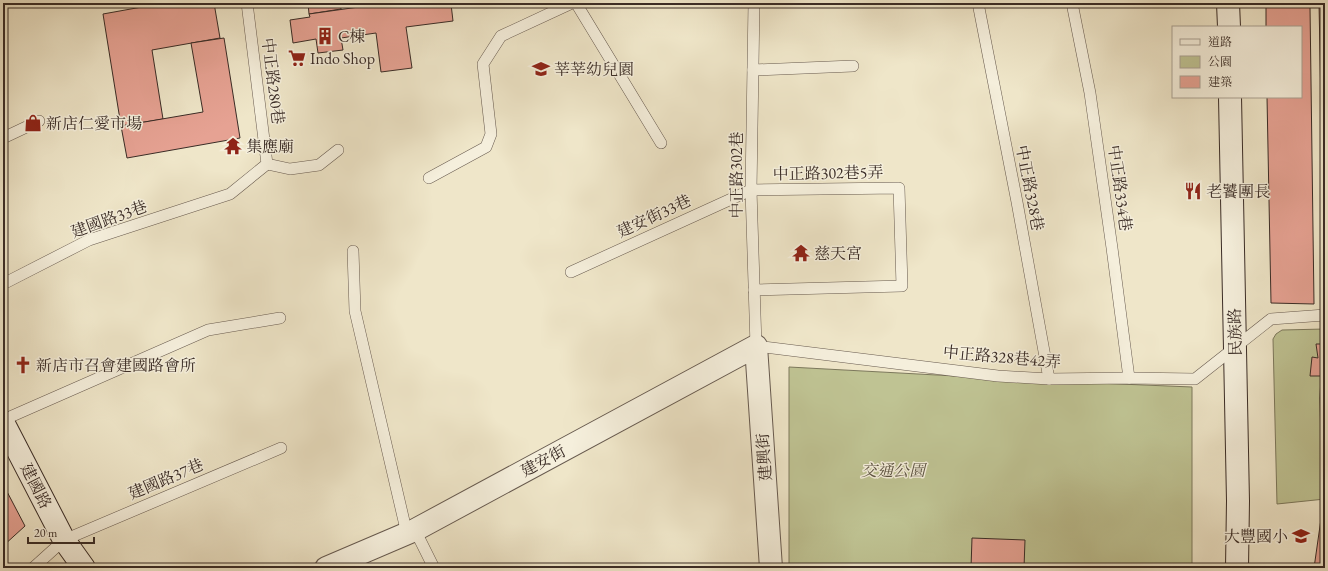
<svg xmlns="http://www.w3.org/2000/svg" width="1328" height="571" font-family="'EB Garamond','Noto Serif TC',serif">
	<rect width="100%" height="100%" fill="#efe6c9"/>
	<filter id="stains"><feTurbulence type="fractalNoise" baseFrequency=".005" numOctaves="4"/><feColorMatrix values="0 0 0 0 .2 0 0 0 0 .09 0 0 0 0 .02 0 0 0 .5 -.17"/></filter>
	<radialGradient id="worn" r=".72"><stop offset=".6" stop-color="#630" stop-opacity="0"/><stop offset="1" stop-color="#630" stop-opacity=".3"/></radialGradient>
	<g fill="#bfc393" stroke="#7c785c">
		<polygon points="1325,329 1325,499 1277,504 1273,339 1276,334 1282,330"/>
		<polygon points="789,367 1047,381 1192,387 1192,568 789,568"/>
	</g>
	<g fill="#e6a293" stroke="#3a2c26">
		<polygon points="164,3 214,3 220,38 152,50 163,119 121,126 103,14"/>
		<polygon points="308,3 341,3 341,9 309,14"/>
		<polygon points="380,3 458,3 451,4 453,21 406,27 412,68 381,72 376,33 341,38 343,50 318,53 316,39 293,43 290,20 310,17 309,14 380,4"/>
		<polygon points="1266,3 1307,3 1307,6 1310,7 1314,304 1271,303 1267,97 1301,97 1301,27 1266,27"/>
		<polygon points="1319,3 1325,3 1325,305"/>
		<polygon points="224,38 240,138 127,158 121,126 203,112 191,43"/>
		<polygon points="1316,344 1325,344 1325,493 1322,493 1320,398 1321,376 1310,376 1312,357 1318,358"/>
		<polygon points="3,484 25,526 3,546"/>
		<polygon points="1321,519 1325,519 1325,568 1314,568"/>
		<polygon points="972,538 1025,540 1024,568 971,568"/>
	</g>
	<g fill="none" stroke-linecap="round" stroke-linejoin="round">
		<g stroke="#675a4f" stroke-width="12">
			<g id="lane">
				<polyline points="576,3 661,143"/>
				<polyline points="754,3 751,190 756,346 998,376 1049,379 1129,378 1195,379 1271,319 1325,315"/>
				<polyline points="978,3 1017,202 1049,379"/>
				<polyline points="1072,3 1090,93 1112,248 1129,378"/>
				<polyline points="753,70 853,66"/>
				<polyline points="3,138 39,121"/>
				<polyline points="267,164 290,169 319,165 338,150"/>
				<polyline points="429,178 486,147 491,134 483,64 501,36 572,3"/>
				<polyline points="353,251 355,311 407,534"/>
				<polyline points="571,272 751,190 899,188 902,286 754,290"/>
				<polyline points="3,284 89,240 230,194 267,164 247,3"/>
				<polyline points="3,420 208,330 280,318"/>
				<polyline points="415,530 434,568"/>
				<polyline points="33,568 64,540 281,448"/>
			</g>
		</g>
		<g stroke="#675a4f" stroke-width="24">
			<polyline id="street" points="326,568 415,530 756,346 771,568"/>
		</g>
		<g stroke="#3a2c26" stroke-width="24">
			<g id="secondary">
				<polyline points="1228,3 1229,27"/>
				<polyline points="1230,97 1238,501 1237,568"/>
				<polyline points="3,422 64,540 84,568"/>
			</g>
		</g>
		<use href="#lane" stroke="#f5efdc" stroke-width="11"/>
		<use href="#street" stroke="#f5efdc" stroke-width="22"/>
		<use href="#secondary" stroke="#f5efdc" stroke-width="22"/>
	</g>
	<defs>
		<g id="building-bare" transform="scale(1.38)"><path d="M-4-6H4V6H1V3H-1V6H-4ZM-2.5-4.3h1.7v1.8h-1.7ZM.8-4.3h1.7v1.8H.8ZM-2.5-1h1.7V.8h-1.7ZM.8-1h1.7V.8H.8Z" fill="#8f2418" stroke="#f5efdc" stroke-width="2.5" paint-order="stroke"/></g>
		<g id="supermarket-bare" transform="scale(1.38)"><path d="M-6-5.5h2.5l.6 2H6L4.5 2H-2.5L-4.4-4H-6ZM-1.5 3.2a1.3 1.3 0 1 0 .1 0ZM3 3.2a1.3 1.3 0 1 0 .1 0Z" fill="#8f2418" stroke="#f5efdc" stroke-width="2.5" paint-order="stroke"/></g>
		<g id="school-bare" transform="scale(1.38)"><path d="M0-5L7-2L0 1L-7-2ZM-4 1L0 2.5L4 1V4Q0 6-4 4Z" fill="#8f2418" stroke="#f5efdc" stroke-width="2.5" paint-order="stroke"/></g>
		<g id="shop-bare" transform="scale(1.38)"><path d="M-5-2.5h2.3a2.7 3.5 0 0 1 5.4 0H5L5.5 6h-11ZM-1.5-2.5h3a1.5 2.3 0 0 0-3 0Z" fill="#8f2418" stroke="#f5efdc" stroke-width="2.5" paint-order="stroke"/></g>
		<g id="temple-bare" transform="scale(1.38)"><path d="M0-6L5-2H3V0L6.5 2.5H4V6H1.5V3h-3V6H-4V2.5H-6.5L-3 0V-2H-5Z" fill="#8f2418" stroke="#f5efdc" stroke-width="2.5" paint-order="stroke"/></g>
		<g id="restaurant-bare" transform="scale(1.38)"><path d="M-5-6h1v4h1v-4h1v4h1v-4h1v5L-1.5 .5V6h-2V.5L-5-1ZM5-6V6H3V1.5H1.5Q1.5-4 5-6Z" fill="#8f2418" stroke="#f5efdc" stroke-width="2.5" paint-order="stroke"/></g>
		<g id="church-bare" transform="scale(1.38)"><path d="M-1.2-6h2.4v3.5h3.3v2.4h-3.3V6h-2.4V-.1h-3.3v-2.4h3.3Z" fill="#8f2418" stroke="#f5efdc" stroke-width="2.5" paint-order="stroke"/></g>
	</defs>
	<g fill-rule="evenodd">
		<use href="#building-bare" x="325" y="36"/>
		<use href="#supermarket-bare" x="297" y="58"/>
		<use href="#school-bare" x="541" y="69"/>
		<use href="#shop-bare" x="33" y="123"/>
		<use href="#temple-bare" x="233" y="146"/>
		<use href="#restaurant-bare" x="1193" y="191"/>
		<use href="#temple-bare" x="801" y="253"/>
		<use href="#church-bare" x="23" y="365"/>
		<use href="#school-bare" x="1301" y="536"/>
	</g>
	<g text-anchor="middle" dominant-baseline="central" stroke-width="3" stroke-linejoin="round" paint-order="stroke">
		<g font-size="16" fill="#3a2c26" stroke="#f5efdc" text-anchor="start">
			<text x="338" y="36">C棟</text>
			<text x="310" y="58">Indo Shop</text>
			<text x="554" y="69">莘莘幼兒園</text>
			<text x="46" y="123">新店仁愛市場</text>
			<text x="246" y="146">集應廟</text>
			<text x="1206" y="191">老饕團長</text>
			<text x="814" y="253">慈天宮</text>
			<text x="36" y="365">新店市召會建國路會所</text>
			<text x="1288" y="536" text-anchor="end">大豐國小</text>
		</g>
		<g font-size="16" fill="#3a2c26" stroke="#f5efdc">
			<text transform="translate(273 81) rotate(83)">中正路280巷</text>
			<text transform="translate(828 173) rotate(-1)">中正路302巷5弄</text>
			<text transform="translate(736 175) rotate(-90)">中正路302巷</text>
			<text transform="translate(1030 188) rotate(79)">中正路328巷</text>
			<text transform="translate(1120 188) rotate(82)">中正路334巷</text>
			<text transform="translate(654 216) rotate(-25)">建安街33巷</text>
			<text transform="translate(109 219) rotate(-20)">建國路33巷</text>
			<text transform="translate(1235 332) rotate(-91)">民族路</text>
			<text transform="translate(1002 357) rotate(5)">中正路328巷42弄</text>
			<text transform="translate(764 457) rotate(-94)">建興街</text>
			<text transform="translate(543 461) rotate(-28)">建安街</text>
			<text transform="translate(166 479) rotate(-23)">建國路37巷</text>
			<text transform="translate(36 486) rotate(63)">建國路</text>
		</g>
		<g font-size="16" font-style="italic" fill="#5b5241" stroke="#f5efdc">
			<text x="893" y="470">交通公園</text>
		</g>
	</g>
	<rect width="1328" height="571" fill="none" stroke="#efe6c9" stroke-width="16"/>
	<rect x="4" y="4" width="1320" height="563" fill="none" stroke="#3a2c26" stroke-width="2"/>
	<rect x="8" y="8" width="1312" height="555" fill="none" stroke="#3a2c26"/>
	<rect x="1172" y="26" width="130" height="72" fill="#f5efdc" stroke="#aaa193"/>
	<rect x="1180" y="39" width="20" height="6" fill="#f5efdc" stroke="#aaa193"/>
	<text x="1208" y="46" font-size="12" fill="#3a2c26">道路</text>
	<rect x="1180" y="56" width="20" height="12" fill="#bfc393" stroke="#aaa193"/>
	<text x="1208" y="66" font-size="12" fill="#3a2c26">公園</text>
	<rect x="1180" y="76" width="20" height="12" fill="#e6a293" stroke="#aaa193"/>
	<text x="1208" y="86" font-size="12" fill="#3a2c26">建築</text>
	<path d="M28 537v6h66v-6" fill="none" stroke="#3a2c26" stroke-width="2"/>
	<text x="34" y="537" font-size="12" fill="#3a2c26" stroke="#f5efdc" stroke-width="3" paint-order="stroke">20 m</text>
	<rect width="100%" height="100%" filter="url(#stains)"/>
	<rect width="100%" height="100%" fill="url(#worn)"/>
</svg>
